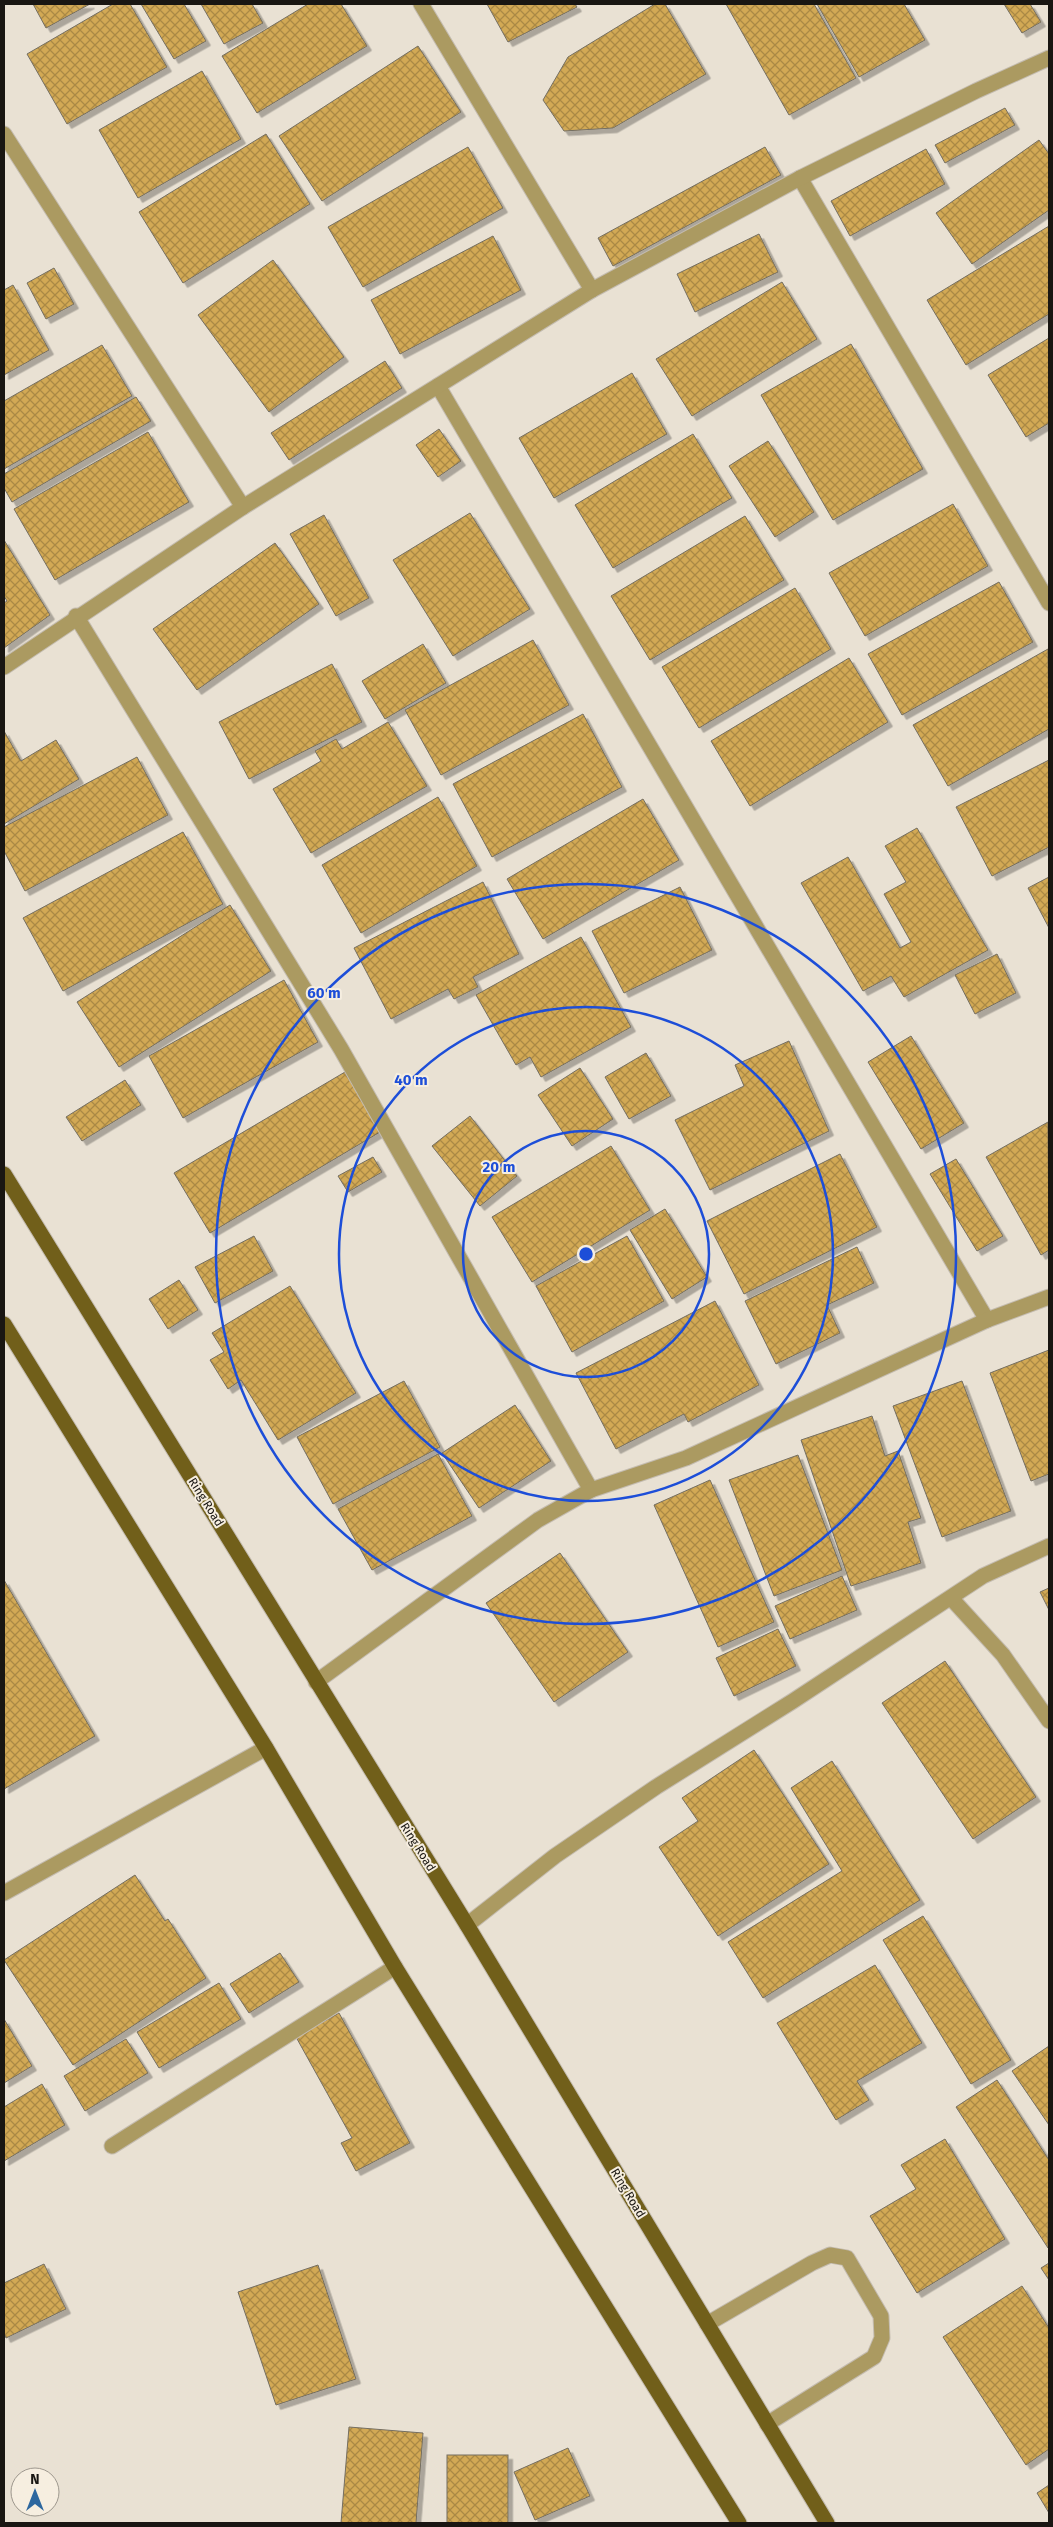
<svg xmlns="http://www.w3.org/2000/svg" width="1053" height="2527" font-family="'Fira Sans',sans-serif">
	<defs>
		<pattern id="building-cross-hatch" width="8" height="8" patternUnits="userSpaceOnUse" patternTransform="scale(1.25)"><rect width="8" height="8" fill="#d2a955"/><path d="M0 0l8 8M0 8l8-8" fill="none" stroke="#aa8945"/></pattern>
		<filter id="shadow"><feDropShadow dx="4.5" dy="4.5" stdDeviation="0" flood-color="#0004"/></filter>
	</defs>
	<rect width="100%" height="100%" fill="#e9e1d3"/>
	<g fill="url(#building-cross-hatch)" stroke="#746e61" filter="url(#shadow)">
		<polygon points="33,4 90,4 46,28"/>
		<polygon points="113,4 130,4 167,67 67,124 27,54"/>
		<polygon points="141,4 184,4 206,41 174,59"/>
		<polygon points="201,4 252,4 263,23 224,44"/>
		<polygon points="308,4 341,4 367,46 257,113 222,56"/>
		<polygon points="487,4 575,4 577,7 508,42"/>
		<polygon points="655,4 665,4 706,74 613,128 564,131 543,100 568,57"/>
		<polygon points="726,4 814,4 856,78 789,115"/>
		<polygon points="817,4 904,4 925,40 859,77"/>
		<polygon points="1004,4 1030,4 1041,22 1022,33"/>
		<polygon points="418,46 461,112 322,201 279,136"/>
		<polygon points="202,71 241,139 138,198 99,130"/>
		<polygon points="1005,108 1015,125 945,163 935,145"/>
		<polygon points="266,134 310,204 183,283 139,212"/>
		<polygon points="1039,140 1049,154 1049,210 972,264 936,213"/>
		<polygon points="468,147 503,208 363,287 328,227"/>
		<polygon points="765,147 781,175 613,266 598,238"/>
		<polygon points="926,149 945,184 850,236 831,201"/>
		<polygon points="1049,226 1049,314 966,365 927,300"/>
		<polygon points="759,234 778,272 695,312 677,274"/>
		<polygon points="493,236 521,290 400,354 371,300"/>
		<polygon points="273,260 344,357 269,412 198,315"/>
		<polygon points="54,268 74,304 46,319 27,283"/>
		<polygon points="782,282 817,339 692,416 656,359"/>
		<polygon points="13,285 49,350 4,375 4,290"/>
		<polygon points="1049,338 1049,423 1026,437 988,375"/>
		<polygon points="851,344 923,469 833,520 761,395"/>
		<polygon points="102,345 132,396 4,469 4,401"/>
		<polygon points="385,361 402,388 289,460 271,433"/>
		<polygon points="632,373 667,434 554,498 519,438"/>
		<polygon points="136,397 151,421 12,502 4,488 4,474"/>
		<polygon points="439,429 461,461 438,477 416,445"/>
		<polygon points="148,432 189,502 55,580 14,509"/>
		<polygon points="693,434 732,498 613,568 575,505"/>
		<polygon points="768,441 814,512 775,537 729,466"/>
		<polygon points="953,504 988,566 865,636 829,573"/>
		<polygon points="470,513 530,609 453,656 393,560"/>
		<polygon points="324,515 369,598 336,616 290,534"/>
		<polygon points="745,516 784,580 650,660 611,596"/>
		<polygon points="4,540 50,615 4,648 4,603 7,601 4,596"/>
		<polygon points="275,543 319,604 197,690 153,629"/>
		<polygon points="999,582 1033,642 902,715 868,654"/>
		<polygon points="795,588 831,649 699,728 662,667"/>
		<polygon points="533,640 569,705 441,775 405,710"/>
		<polygon points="423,644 446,683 385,719 362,681"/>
		<polygon points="1048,649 1049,729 948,786 913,725"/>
		<polygon points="849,658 888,722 750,806 711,741"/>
		<polygon points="332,664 362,722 249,779 219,722"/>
		<polygon points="583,714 622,787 492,857 453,784"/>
		<polygon points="388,722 427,786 311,853 273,789 321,761 315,751 336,739 342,749"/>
		<polygon points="4,731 21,761 56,740 79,779 4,824"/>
		<polygon points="137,757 168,815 25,891 4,851 4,827"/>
		<polygon points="1049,760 1049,847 992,876 956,807"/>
		<polygon points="438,797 477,866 361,933 322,865"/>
		<polygon points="643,799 679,860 543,939 507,879"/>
		<polygon points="917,828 988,950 904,997 891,976 863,991 801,883 848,857 900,948 911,942 884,894 906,882 885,846"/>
		<polygon points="183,832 223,904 63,991 23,918"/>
		<polygon points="1049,877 1049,928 1028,888"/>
		<polygon points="483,882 519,954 473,977 478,987 454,999 448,989 391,1019 354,948"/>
		<polygon points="680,887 712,950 624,993 592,931"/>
		<polygon points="230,905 271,971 119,1067 77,1002"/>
		<polygon points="581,937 631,1027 541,1077 530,1057 516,1065 476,995"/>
		<polygon points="997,954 1016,993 975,1014 955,975"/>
		<polygon points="284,980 318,1042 183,1118 149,1056"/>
		<polygon points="911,1036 964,1123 921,1149 868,1062"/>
		<polygon points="789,1041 829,1131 710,1190 675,1120 744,1086 735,1065"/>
		<polygon points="646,1053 671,1096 629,1119 605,1077"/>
		<polygon points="580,1068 613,1119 572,1146 538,1095"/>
		<polygon points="345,1072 380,1132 210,1233 174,1173"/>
		<polygon points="125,1080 141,1105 82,1141 66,1117"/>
		<polygon points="470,1116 517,1176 480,1206 432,1146"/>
		<polygon points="1048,1122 1049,1250 1041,1255 986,1157"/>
		<polygon points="611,1146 650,1210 532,1282 492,1217"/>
		<polygon points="840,1154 877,1227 744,1294 707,1221"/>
		<polygon points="373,1157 382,1172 348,1192 338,1176"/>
		<polygon points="956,1159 1003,1236 977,1251 930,1174"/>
		<polygon points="665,1209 707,1277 672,1299 630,1230"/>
		<polygon points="254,1236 273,1271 215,1303 195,1267"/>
		<polygon points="627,1236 664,1301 572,1352 536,1286"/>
		<polygon points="857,1247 874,1283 827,1305 840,1333 776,1364 745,1301"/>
		<polygon points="179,1280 198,1310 168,1329 149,1299"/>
		<polygon points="290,1286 356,1393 278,1440 241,1380 228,1389 210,1360 224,1352 212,1333"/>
		<polygon points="715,1301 759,1385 688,1422 684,1414 616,1449 576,1373"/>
		<polygon points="1049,1350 1049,1474 1031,1481 990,1373"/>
		<polygon points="404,1381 440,1447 333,1504 297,1437"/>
		<polygon points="962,1381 1011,1511 942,1537 893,1406"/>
		<polygon points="515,1405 551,1461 479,1508 442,1453"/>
		<polygon points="872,1416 885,1456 898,1451 921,1518 908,1522 921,1563 851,1586 801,1440"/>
		<polygon points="438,1454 472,1516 372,1570 338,1509"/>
		<polygon points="798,1455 842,1570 774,1596 729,1480"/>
		<polygon points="710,1480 774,1622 718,1647 654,1505"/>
		<polygon points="560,1553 628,1652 554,1702 486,1603"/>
		<polygon points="842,1576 857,1610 790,1639 775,1606"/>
		<polygon points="4,1580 95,1736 4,1789"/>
		<polygon points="1049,1588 1049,1610 1040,1592"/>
		<polygon points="778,1629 796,1666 734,1696 716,1658"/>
		<polygon points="945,1661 1036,1797 973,1839 882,1703"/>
		<polygon points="754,1750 829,1864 718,1936 659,1847 698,1821 682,1798"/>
		<polygon points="832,1761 920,1900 763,1998 728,1942 842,1871 791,1788"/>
		<polygon points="135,1875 165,1921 168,1919 206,1978 73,2065 4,1960"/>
		<polygon points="923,1916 1011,2060 971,2084 883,1940"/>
		<polygon points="280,1953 299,1982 249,2013 230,1984"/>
		<polygon points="875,1965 922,2043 857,2081 869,2100 836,2120 777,2023"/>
		<polygon points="219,1983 241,2019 159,2068 137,2032"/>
		<polygon points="339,2013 410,2143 356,2171 341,2143 352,2138 296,2037"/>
		<polygon points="4,2019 32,2066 4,2083"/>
		<polygon points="126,2039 148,2073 85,2111 64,2076"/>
		<polygon points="1049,2046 1049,2125 1012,2071"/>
		<polygon points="997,2080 1049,2160 1048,2248 956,2107"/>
		<polygon points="42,2084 65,2125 4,2161 4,2107"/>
		<polygon points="945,2139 1005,2239 917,2293 870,2216 916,2189 901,2165"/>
		<polygon points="1049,2263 1049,2280 1041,2268"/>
		<polygon points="44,2264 66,2309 6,2338 4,2333 4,2283"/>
		<polygon points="318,2265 356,2379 276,2405 238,2292"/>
		<polygon points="1022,2286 1049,2328 1049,2449 1026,2465 943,2337"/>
		<polygon points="349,2427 423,2433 416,2523 341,2523"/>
		<polygon points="568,2448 590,2496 535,2520 514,2472"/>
		<rect x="447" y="2455" width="61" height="68"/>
		<polygon points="1049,2485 1049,2513 1037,2493"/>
	</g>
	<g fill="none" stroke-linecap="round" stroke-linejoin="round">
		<g stroke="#c4bcb0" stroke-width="17">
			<g id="minor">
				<polyline points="421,4 592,290"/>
				<polyline points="4,134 243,507"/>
				<polyline points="800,178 1049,603"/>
				<polyline points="438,386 987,1320"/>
				<polyline points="76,616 341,1049 591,1490"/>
				<polyline points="4,667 243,507 592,290 800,178 976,91 1049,58"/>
				<polyline points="951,1598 1003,1655 1049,1721"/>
				<polyline points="316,1682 538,1520 591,1490 686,1458 987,1320 1049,1297"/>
				<polyline points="4,1893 266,1748"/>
				<polyline points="467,1925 555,1856 656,1787 793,1701 983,1576 1049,1546"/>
				<polyline points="112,2146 395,1967"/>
				<polyline points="707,2324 812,2263 830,2255 847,2258 881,2316 882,2338 874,2357 767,2424"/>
			</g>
		</g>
		<g stroke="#c4bcb0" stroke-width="17">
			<g id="major">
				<polyline points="4,1174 467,1925 827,2523"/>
				<polyline points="4,1324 266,1748 395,1967 739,2523"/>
			</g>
		</g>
		<use href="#minor" stroke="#ab9a61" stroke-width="15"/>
		<use href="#major" stroke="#715f1a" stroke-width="15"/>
	</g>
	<g fill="none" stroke="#1d4ed8" stroke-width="2.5">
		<circle cx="586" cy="1254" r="123"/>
		<circle cx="586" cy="1254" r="247"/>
		<circle cx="586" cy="1254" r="370"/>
	</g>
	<g text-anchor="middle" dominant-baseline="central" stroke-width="4" stroke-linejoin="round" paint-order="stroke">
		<g font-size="12" fill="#191612" stroke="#f6eee0">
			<text transform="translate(206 1502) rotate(58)">Ring Road</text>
			<text transform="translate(418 1847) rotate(58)">Ring Road</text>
			<text transform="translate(628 2193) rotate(59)">Ring Road</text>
		</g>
	</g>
	<circle cx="586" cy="1254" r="8" fill="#1d4ed8" stroke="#f6eee0" stroke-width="2.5"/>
	<g font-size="15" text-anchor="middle" font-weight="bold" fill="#1d4ed8" stroke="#f6eee0" stroke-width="4" stroke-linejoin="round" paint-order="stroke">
		<text x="324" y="998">60 m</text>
		<text x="411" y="1085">40 m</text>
		<text x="499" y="1172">20 m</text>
	</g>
	<rect width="1053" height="2527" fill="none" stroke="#191612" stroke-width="10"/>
	<g transform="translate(35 2492)"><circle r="24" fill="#f6eee0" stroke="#9e988e"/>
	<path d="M0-4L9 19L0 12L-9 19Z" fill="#2d679f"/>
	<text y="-8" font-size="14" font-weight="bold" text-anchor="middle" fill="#191612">N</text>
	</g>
</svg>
